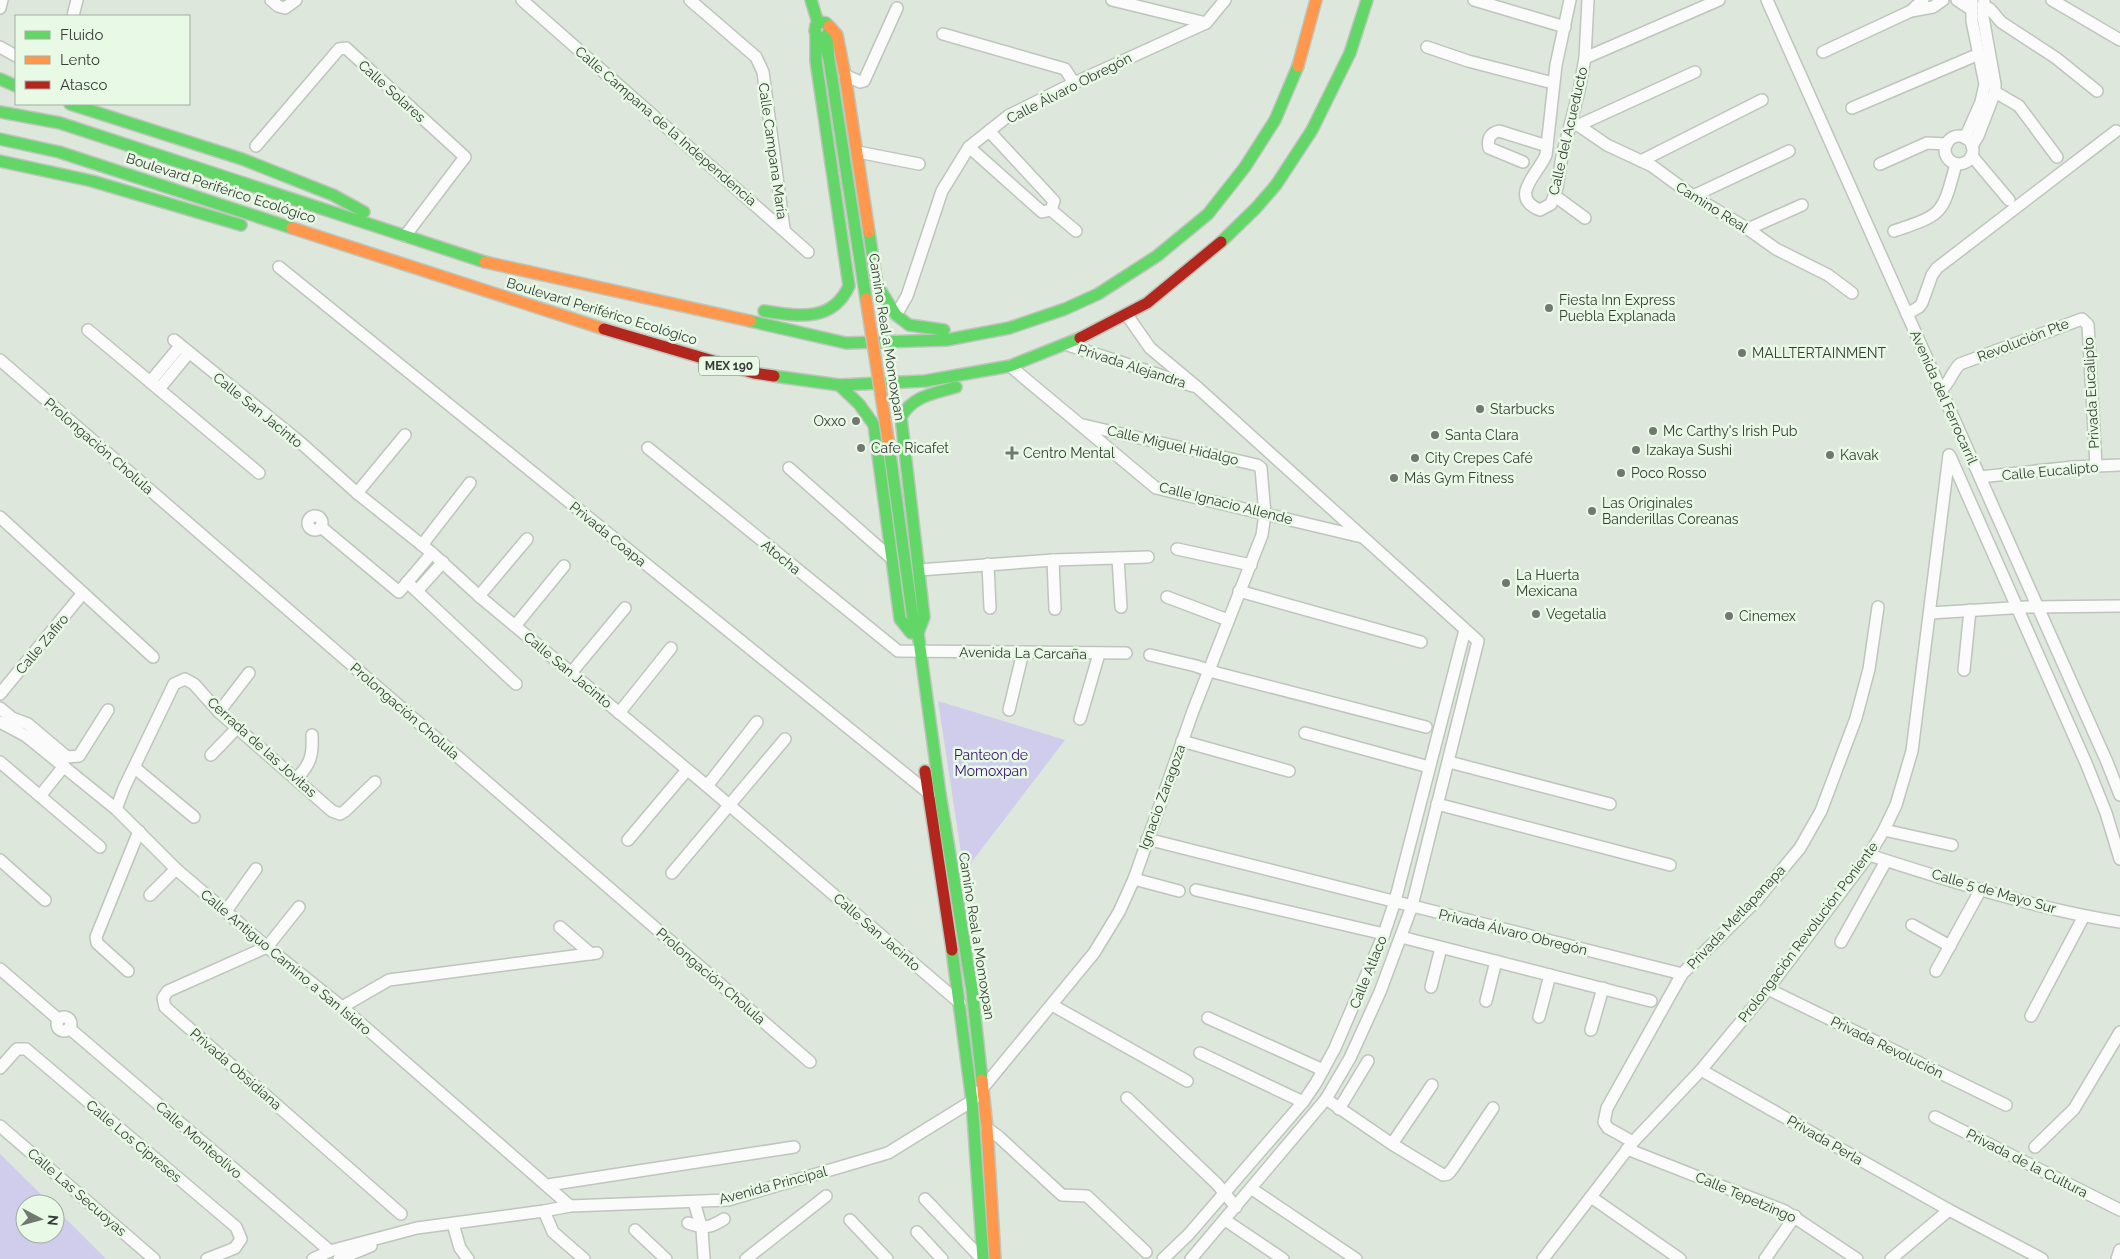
<svg xmlns="http://www.w3.org/2000/svg" width="2120" height="1259" font-family="Raleway,sans-serif">
	<rect width="100%" height="100%" fill="#dee7dc"/>
	<g fill="#d0ccec">
		<polygon points="938,701 1065,740 964,872"/>
		<polygon points="0,1154 51,1204 25,1204 25,1234 55,1234 55,1208 106,1259 0,1259"/>
	</g>
	<g fill="none" stroke-linecap="round" stroke-linejoin="round">
		<g stroke="#bec5bd" stroke-width="14">
			<g id="street">
				<polyline points="271,0 278,6 285,8 296,0"/>
				<polyline points="522,0 808,252"/>
				<polyline points="690,0 756,57 763,72 784,229"/>
				<polyline points="1112,0 1206,23"/>
				<polyline points="1474,0 1565,27"/>
				<path d="M1570,0l-14,65 -10,90c-8,19 -38,42 -6,55l11,-6 6,-16 5,-32 17,-65 6,-33 3,-58"/>
				<polyline points="1767,0 2107,762 2120,795"/>
				<polyline points="1957,0 1972,10"/>
				<polyline points="2052,0 2120,40"/>
				<polyline points="1983,5 1990,9 2001,22 2056,58 2097,91"/>
				<polyline points="0,8 2,0"/>
				<polyline points="1911,11 1923,0"/>
				<polyline points="73,16 77,0"/>
				<polyline points="943,34 1065,69 1074,83"/>
				<polyline points="0,47 16,56"/>
				<polyline points="1427,47 1468,61 1553,83"/>
				<polyline points="1823,52 1911,11 1933,7 1943,0"/>
				<polyline points="1585,58 1719,0"/>
				<polyline points="845,75 860,82 864,81 897,8"/>
				<polyline points="1995,92 2019,106 2057,157"/>
				<polyline points="1852,108 1979,54"/>
				<polyline points="1572,121 1607,145 1652,166 1693,196 1748,229 1776,249 1828,275 1852,293"/>
				<polyline points="1579,125 1695,72"/>
				<polyline points="989,131 1054,201 1051,210"/>
				<circle cx="1959" cy="150" r="14"/>
				<polyline points="1965,138 1981,102 1985,84 1972,21 1972,0"/>
				<polyline points="256,146 339,49 346,48 465,157 405,236"/>
				<polyline points="1972,146 1978,136 1995,92 1995,84 1983,17 1984,0"/>
				<polyline points="969,147 1042,212 1051,210"/>
				<polyline points="858,152 919,164"/>
				<polyline points="1972,156 2009,200"/>
				<polyline points="1641,161 1762,100"/>
				<path d="M1523,162l-34,-14c-2,-9 1,-15 10,-17l48,15"/>
				<polyline points="1880,164 1927,143 1947,144"/>
				<polyline points="1555,196 1585,218"/>
				<polyline points="1693,196 1789,151"/>
				<polyline points="1051,210 1076,231"/>
				<polyline points="1748,229 1802,205"/>
				<path d="M1894,231c50,-17 48,-16 62,-67"/>
				<polyline points="279,267 930,794"/>
				<polyline points="1907,314 1919,307 1922,303 1932,275 1937,268 2116,131"/>
				<polyline points="896,315 907,296 942,191 969,147 1008,116 1074,83 1206,23 1225,0"/>
				<polyline points="1127,315 1150,348 1198,388 1478,641 1412,906 1380,992 1350,1058 1326,1099 1191,1259"/>
				<polyline points="88,330 259,473"/>
				<polyline points="174,340 301,443 357,493 432,553 479,596 707,786 960,1003"/>
				<polyline points="1068,345 1193,386"/>
				<polyline points="0,360 810,1062"/>
				<polyline points="1010,366 1156,488 1362,537"/>
				<polyline points="150,382 180,346"/>
				<polyline points="159,389 188,354"/>
				<path d="M1941,390c9,-7 11,-19 19,-26l122,-45 6,6 8,141"/>
				<polyline points="648,448 898,651 1126,653"/>
				<polyline points="1950,456 2086,763 2106,813 2120,859"/>
				<polyline points="789,468 891,558"/>
				<polyline points="1980,477 2073,467 2120,465"/>
				<polyline points="357,493 405,435"/>
				<circle cx="315" cy="523" r="7"/>
				<polyline points="0,517 153,657"/>
				<polyline points="321,527 399,592 432,553"/>
				<polyline points="422,545 470,483"/>
				<polyline points="1177,549 1251,565"/>
				<polyline points="1118,558 1121,607"/>
				<polyline points="1053,560 1055,609"/>
				<polyline points="988,564 990,608"/>
				<polyline points="919,570 1053,560 1148,557"/>
				<polyline points="407,582 516,684"/>
				<polyline points="417,591 443,562"/>
				<polyline points="1239,591 1421,642"/>
				<polyline points="479,596 527,539"/>
				<polyline points="1167,597 1228,620"/>
				<polyline points="1930,613 2027,607 2120,606"/>
				<polyline points="515,626 564,566"/>
				<polyline points="1150,655 1196,666 1217,673 1426,727"/>
				<polyline points="1964,670 1970,610"/>
				<polyline points="571,673 625,608"/>
				<polyline points="0,694 83,593"/>
				<polyline points="0,708 12,718 28,724 67,757 79,756 108,710"/>
				<polyline points="1009,710 1023,652"/>
				<polyline points="219,712 249,673"/>
				<polyline points="619,713 671,648"/>
				<polyline points="1080,719 1099,654"/>
				<polyline points="0,722 26,736 116,809 176,869 267,947 342,1007 570,1206"/>
				<polyline points="1305,733 1429,767"/>
				<polyline points="1182,741 1289,771"/>
				<polyline points="211,755 237,728"/>
				<polyline points="0,762 100,847"/>
				<polyline points="1449,762 1610,804"/>
				<polyline points="135,768 194,817"/>
				<path d="M297,778c14,-14 16,-24 15,-43"/>
				<polyline points="707,786 757,722"/>
				<polyline points="40,796 64,766"/>
				<polyline points="1437,804 1670,865"/>
				<polyline points="116,809 124,788 174,684 185,679 194,684 219,712 332,811 340,814 345,811 375,782"/>
				<polyline points="1884,830 1952,845"/>
				<polyline points="1147,839 1682,974"/>
				<polyline points="628,840 687,770"/>
				<path d="M1869,855c81,26 167,54 251,67"/>
				<polyline points="0,860 45,900"/>
				<polyline points="672,873 785,739"/>
				<polyline points="1134,879 1179,891"/>
				<polyline points="1196,890 1384,934"/>
				<polyline points="150,895 176,869"/>
				<polyline points="299,907 267,947 168,991 163,998 165,1007 401,1214"/>
				<polyline points="226,911 256,869"/>
				<polyline points="1912,925 1950,946"/>
				<polyline points="560,927 591,954"/>
				<polyline points="1401,937 1651,1001"/>
				<polyline points="1841,942 1886,861"/>
				<polyline points="0,969 58,1019"/>
				<polyline points="128,971 97,943 96,937 139,831"/>
				<polyline points="1936,971 1981,889"/>
				<polyline points="1431,987 1441,948"/>
				<polyline points="1768,989 2006,1105"/>
				<polyline points="1486,1001 1496,961"/>
				<polyline points="1052,1005 1187,1081"/>
				<polyline points="342,1007 389,980 597,953"/>
				<polyline points="2031,1016 2084,916"/>
				<polyline points="1539,1017 1550,975"/>
				<circle cx="64" cy="1024" r="7"/>
				<polyline points="1208,1018 1323,1070"/>
				<polyline points="69,1028 330,1251"/>
				<polyline points="1591,1030 1603,988"/>
				<polyline points="1200,1053 1303,1102"/>
				<polyline points="0,1068 17,1049 26,1049 236,1227 241,1239 235,1248 207,1259"/>
				<polyline points="1701,1070 1949,1210 2042,1259"/>
				<polyline points="1127,1098 1217,1184 1236,1207"/>
				<polyline points="1326,1099 1392,1144 1443,1175 1448,1174 1453,1168 1493,1108"/>
				<polyline points="1339,1109 1368,1061"/>
				<polyline points="1935,1117 2120,1210"/>
				<polyline points="0,1126 154,1259"/>
				<polyline points="987,1128 999,1137 1062,1195 1087,1196 1146,1252"/>
				<polyline points="1633,1142 1608,1128 1604,1122 1607,1108 1682,974 1756,901 1800,848 1821,811 1856,718 1869,669 1878,607"/>
				<polyline points="1392,1144 1432,1085"/>
				<polyline points="2035,1147 2074,1109 2120,1032"/>
				<polyline points="1627,1149 1785,1211 1857,1259"/>
				<polyline points="548,1185 794,1147"/>
				<polyline points="1252,1189 1356,1259"/>
				<polyline points="1591,1197 1680,1259"/>
				<polyline points="925,1199 982,1259"/>
				<polyline points="694,1202 702,1229 704,1259"/>
				<polyline points="544,1211 553,1232 584,1259"/>
				<polyline points="850,1220 887,1259"/>
				<polyline points="1225,1220 1283,1259"/>
				<path d="M688,1223c16,6 22,5 36,-4"/>
				<polyline points="453,1224 460,1248 468,1259"/>
				<polyline points="635,1230 666,1259"/>
				<polyline points="917,1232 942,1259"/>
				<polyline points="313,1259 330,1251 417,1228 544,1211 570,1206 728,1200 888,1153 972,1101 1094,953 1119,912 1134,879 1193,711 1262,535 1265,514 1261,468 1257,465 1083,425"/>
				<polyline points="339,1259 371,1246"/>
				<polyline points="746,1259 826,1196"/>
				<polyline points="1163,1259 1189,1234 1303,1102 1316,1083 1335,1048 1384,934 1395,901 1465,630"/>
				<polyline points="1543,1259 1633,1142 1701,1070 1768,989 1869,855 1884,830 1896,805 1912,751 1949,455"/>
				<polyline points="1765,1259 1795,1216"/>
				<polyline points="1891,1259 1949,1210"/>
				<polyline points="2117,1259 2120,1250"/>
			</g>
		</g>
		<g stroke="#bec5bd" stroke-width="14">
			<g id="fast">
				<polyline points="811,0 818,23"/>
				<polyline points="829,59 823,39 817,36 815,31 816,25 821,22 826,23 830,28 827,36 829,59 866,299"/>
				<polyline points="0,79 16,86"/>
				<polyline points="70,104 242,159 333,195 364,212"/>
				<polyline points="0,112 60,123 485,262"/>
				<polyline points="0,139 59,152 292,228"/>
				<polyline points="0,161 92,181 241,225"/>
				<polyline points="869,232 877,285 896,315 909,325 944,330"/>
				<polyline points="1221,242 1256,208 1276,185 1312,130 1350,53 1367,0"/>
				<path d="M764,311c34,5 68,12 85,-25l-33,-225v-26"/>
				<polyline points="750,321 846,343 946,340 1009,328 1065,309 1098,294 1157,256 1208,214 1245,167 1275,120 1298,66"/>
				<polyline points="774,376 839,385 925,381 1010,366 1080,338"/>
				<path d="M839,385l20,19 15,21 26,194 11,14h7l6,-16 -23,-200c11,-21 34,-24 55,-30"/>
				<polyline points="889,446 913,619 918,633 940,794 972,990 982,1080"/>
				<polyline points="952,950 972,1101 983,1259"/>
			</g>
		</g>
		<g stroke="#bec5bd" stroke-width="14">
			<g id="slow">
				<polyline points="829,26 837,35 845,75 869,232"/>
				<polyline points="1298,66 1316,0"/>
				<polyline points="292,228 604,329"/>
				<polyline points="485,262 750,321"/>
				<polyline points="982,1080 987,1128 995,1259"/>
			</g>
		</g>
		<g stroke="#bec5bd" stroke-width="14">
			<g id="jam">
				<polyline points="604,329 754,373 774,376"/>
				<polyline points="1080,338 1147,303 1221,242"/>
				<polyline points="925,771 952,950"/>
			</g>
		</g>
		<use href="#street" stroke="#fafbfa" stroke-width="11"/>
		<use href="#fast" stroke="#63d668" stroke-width="11"/>
		<use href="#slow" stroke="#ff974d" stroke-width="11"/>
		<use href="#jam" stroke="#b3261e" stroke-width="11"/>
		<g stroke="#bec5bd" stroke-width="14" stroke-linecap="butt">
			<polyline id="slow-bridge" points="866,299 889,446"/>
		</g>
		<use href="#slow-bridge" stroke="#ff974d" stroke-width="11"/>
	</g>
	<g fill="#717870" stroke="#e8f9e6" stroke-width="2">
		<circle cx="1549" cy="308" r="5"/>
		<circle cx="1742" cy="353" r="5"/>
		<circle cx="1480" cy="409" r="5"/>
		<circle cx="856" cy="421" r="5"/>
		<circle cx="1653" cy="431" r="5"/>
		<circle cx="1435" cy="435" r="5"/>
		<circle cx="861" cy="448" r="5"/>
		<circle cx="1636" cy="450" r="5"/>
		<path d="M1009.5 445.5h5v5h5v5h-5v5h-5v-5h-5v-5h5z"/>
		<circle cx="1830" cy="455" r="5"/>
		<circle cx="1415" cy="458" r="5"/>
		<circle cx="1621" cy="473" r="5"/>
		<circle cx="1394" cy="478" r="5"/>
		<circle cx="1592" cy="511" r="5"/>
		<circle cx="1506" cy="583" r="5"/>
		<circle cx="1536" cy="614" r="5"/>
		<circle cx="1729" cy="616" r="5"/>
	</g>
	<g text-anchor="middle" dominant-baseline="central" stroke-width="5" stroke-linejoin="round" paint-order="stroke">
		<rect fill="#e8f9e6" stroke="#6c756b" stroke-width="1" x="699" y="356.5" width="60" height="19" rx="4"/>
		<g font-size="12" font-weight="bold" fill="#373d36">
			<text x="729" y="366">MEX 190</text>
		</g>
		<g font-size="14" fill="#373d36" stroke="#e8f9e6">
			<text transform="translate(1069 88) rotate(-27)">Calle Álvaro Obregón</text>
			<text transform="translate(392 91) rotate(42)">Calle Solares</text>
			<text transform="translate(666 126) rotate(41)">Calle Campana de la Independencia</text>
			<text transform="translate(1568 131) rotate(-77)">Calle del Acueducto</text>
			<text transform="translate(773 151) rotate(82)">Calle Campana María</text>
			<text transform="translate(221 188) rotate(18)">Boulevard Periférico Ecológico</text>
			<text transform="translate(1712 207) rotate(32)">Camino Real</text>
			<text transform="translate(602 311) rotate(17)">Boulevard Periférico Ecológico</text>
			<text transform="translate(887 337) rotate(81)">Camino Real a Momoxpan</text>
			<text transform="translate(2023 340) rotate(-21)">Revolución Pte</text>
			<text transform="translate(1132 366) rotate(18)">Privada Alejandra</text>
			<text transform="translate(2091 393) rotate(-93)">Privada Eucalipto</text>
			<text transform="translate(1944 397) rotate(66)">Avenida del Ferrocarril</text>
			<text transform="translate(258 410) rotate(39)">Calle San Jacinto</text>
			<text transform="translate(1173 445) rotate(13)">Calle Miguel Hidalgo</text>
			<text transform="translate(99 446) rotate(41)">Prolongación Cholula</text>
			<text transform="translate(2050 471) rotate(-5)">Calle Eucalipto</text>
			<text transform="translate(1226 503) rotate(14)">Calle Ignacio Allende</text>
			<text transform="translate(608 534) rotate(39)">Privada Coapa</text>
			<text transform="translate(781 557) rotate(39)">Atocha</text>
			<text transform="translate(42 644) rotate(-50)">Calle Zafiro</text>
			<text transform="translate(1023 653) rotate(1)">Avenida La Carcaña</text>
			<text transform="translate(568 670) rotate(40)">Calle San Jacinto</text>
			<text transform="translate(405 711) rotate(41)">Prolongación Cholula</text>
			<text transform="translate(262 747) rotate(42)">Cerrada de las Jovitas</text>
			<text transform="translate(1162 797) rotate(-70)">Ignacio Zaragoza</text>
			<text transform="translate(1994 891) rotate(16)">Calle 5 de Mayo Sur</text>
			<text transform="translate(1736 917) rotate(-47)">Privada Metlapanapa</text>
			<text transform="translate(877 932) rotate(41)">Calle San Jacinto</text>
			<text transform="translate(1513 932) rotate(14)">Privada Álvaro Obregón</text>
			<text transform="translate(1808 932) rotate(-53)">Prolongación Revolución Poniente</text>
			<text transform="translate(977 936) rotate(81)">Camino Real a Momoxpan</text>
			<text transform="translate(286 962) rotate(40)">Calle Antiguo Camino a San Isidro</text>
			<text transform="translate(1368 972) rotate(-68)">Calle Atlaco</text>
			<text transform="translate(711 976) rotate(41)">Prolongación Cholula</text>
			<text transform="translate(1887 1047) rotate(26)">Privada Revolución</text>
			<text transform="translate(236 1069) rotate(41)">Privada Obsidiana</text>
			<text transform="translate(199 1140) rotate(41)">Calle Monteolivo</text>
			<text transform="translate(1825 1140) rotate(30)">Privada Perla</text>
			<text transform="translate(134 1141) rotate(40)">Calle Los Cipreses</text>
			<text transform="translate(2027 1163) rotate(27)">Privada de la Cultura</text>
			<text transform="translate(773 1185) rotate(-15)">Avenida Principal</text>
			<text transform="translate(77 1192) rotate(41)">Calle Las Secuoyas</text>
			<text transform="translate(1746 1197) rotate(23)">Calle Tepetzingo</text>
		</g>
		<g font-size="14" fill="#373d36" stroke="#e8f9e6" text-anchor="start">
			<text x="1559" y="300">Fiesta Inn Express<tspan x="1559" dy="16">Puebla Explanada</tspan></text>
			<text x="1752" y="353">MALLTERTAINMENT</text>
			<text x="1490" y="409">Starbucks</text>
			<text x="846" y="421" text-anchor="end">Oxxo</text>
			<text x="1663" y="431">Mc Carthy's Irish Pub</text>
			<text x="1445" y="435">Santa Clara</text>
			<text x="871" y="448">Cafe Ricafet</text>
			<text x="1646" y="450">Izakaya Sushi</text>
			<text x="1023" y="453">Centro Mental</text>
			<text x="1840" y="455">Kavak</text>
			<text x="1425" y="458">City Crepes Café</text>
			<text x="1631" y="473">Poco Rosso</text>
			<text x="1404" y="478">Más Gym Fitness</text>
			<text x="1602" y="503">Las Originales<tspan x="1602" dy="16">Banderillas Coreanas</tspan></text>
			<text x="1516" y="575">La Huerta<tspan x="1516" dy="16">Mexicana</tspan></text>
			<text x="1546" y="614">Vegetalia</text>
			<text x="1739" y="616">Cinemex</text>
		</g>
		<g font-size="14" fill="#381172" stroke="#e8f9e6">
			<text x="991" y="755">Panteon de<tspan x="991" dy="16">Momoxpan</tspan></text>
		</g>
	</g>
	<rect x="15" y="15" width="175" height="90" fill="#e8f9e6" stroke="#a1aea0"/>
	<rect x="25" y="31" width="25" height="8" fill="#63d668" stroke="#a1aea0"/>
	<text x="60" y="40" font-size="15" fill="#373d36">Fluido</text>
	<rect x="25" y="56" width="25" height="8" fill="#ff974d" stroke="#a1aea0"/>
	<text x="60" y="65" font-size="15" fill="#373d36">Lento</text>
	<rect x="25" y="81" width="25" height="8" fill="#b3261e" stroke="#a1aea0"/>
	<text x="60" y="90" font-size="15" fill="#373d36">Atasco</text>
	<g transform="translate(40 1219) rotate(96)"><circle r="24" fill="#e8f9e6" stroke="#a1aea0"/>
	<path d="M0-4L9 19L0 12L-9 19Z" fill="#717870"/>
	<text y="-8" font-size="14" font-weight="bold" text-anchor="middle" fill="#373d36">N</text>
	</g>
</svg>
